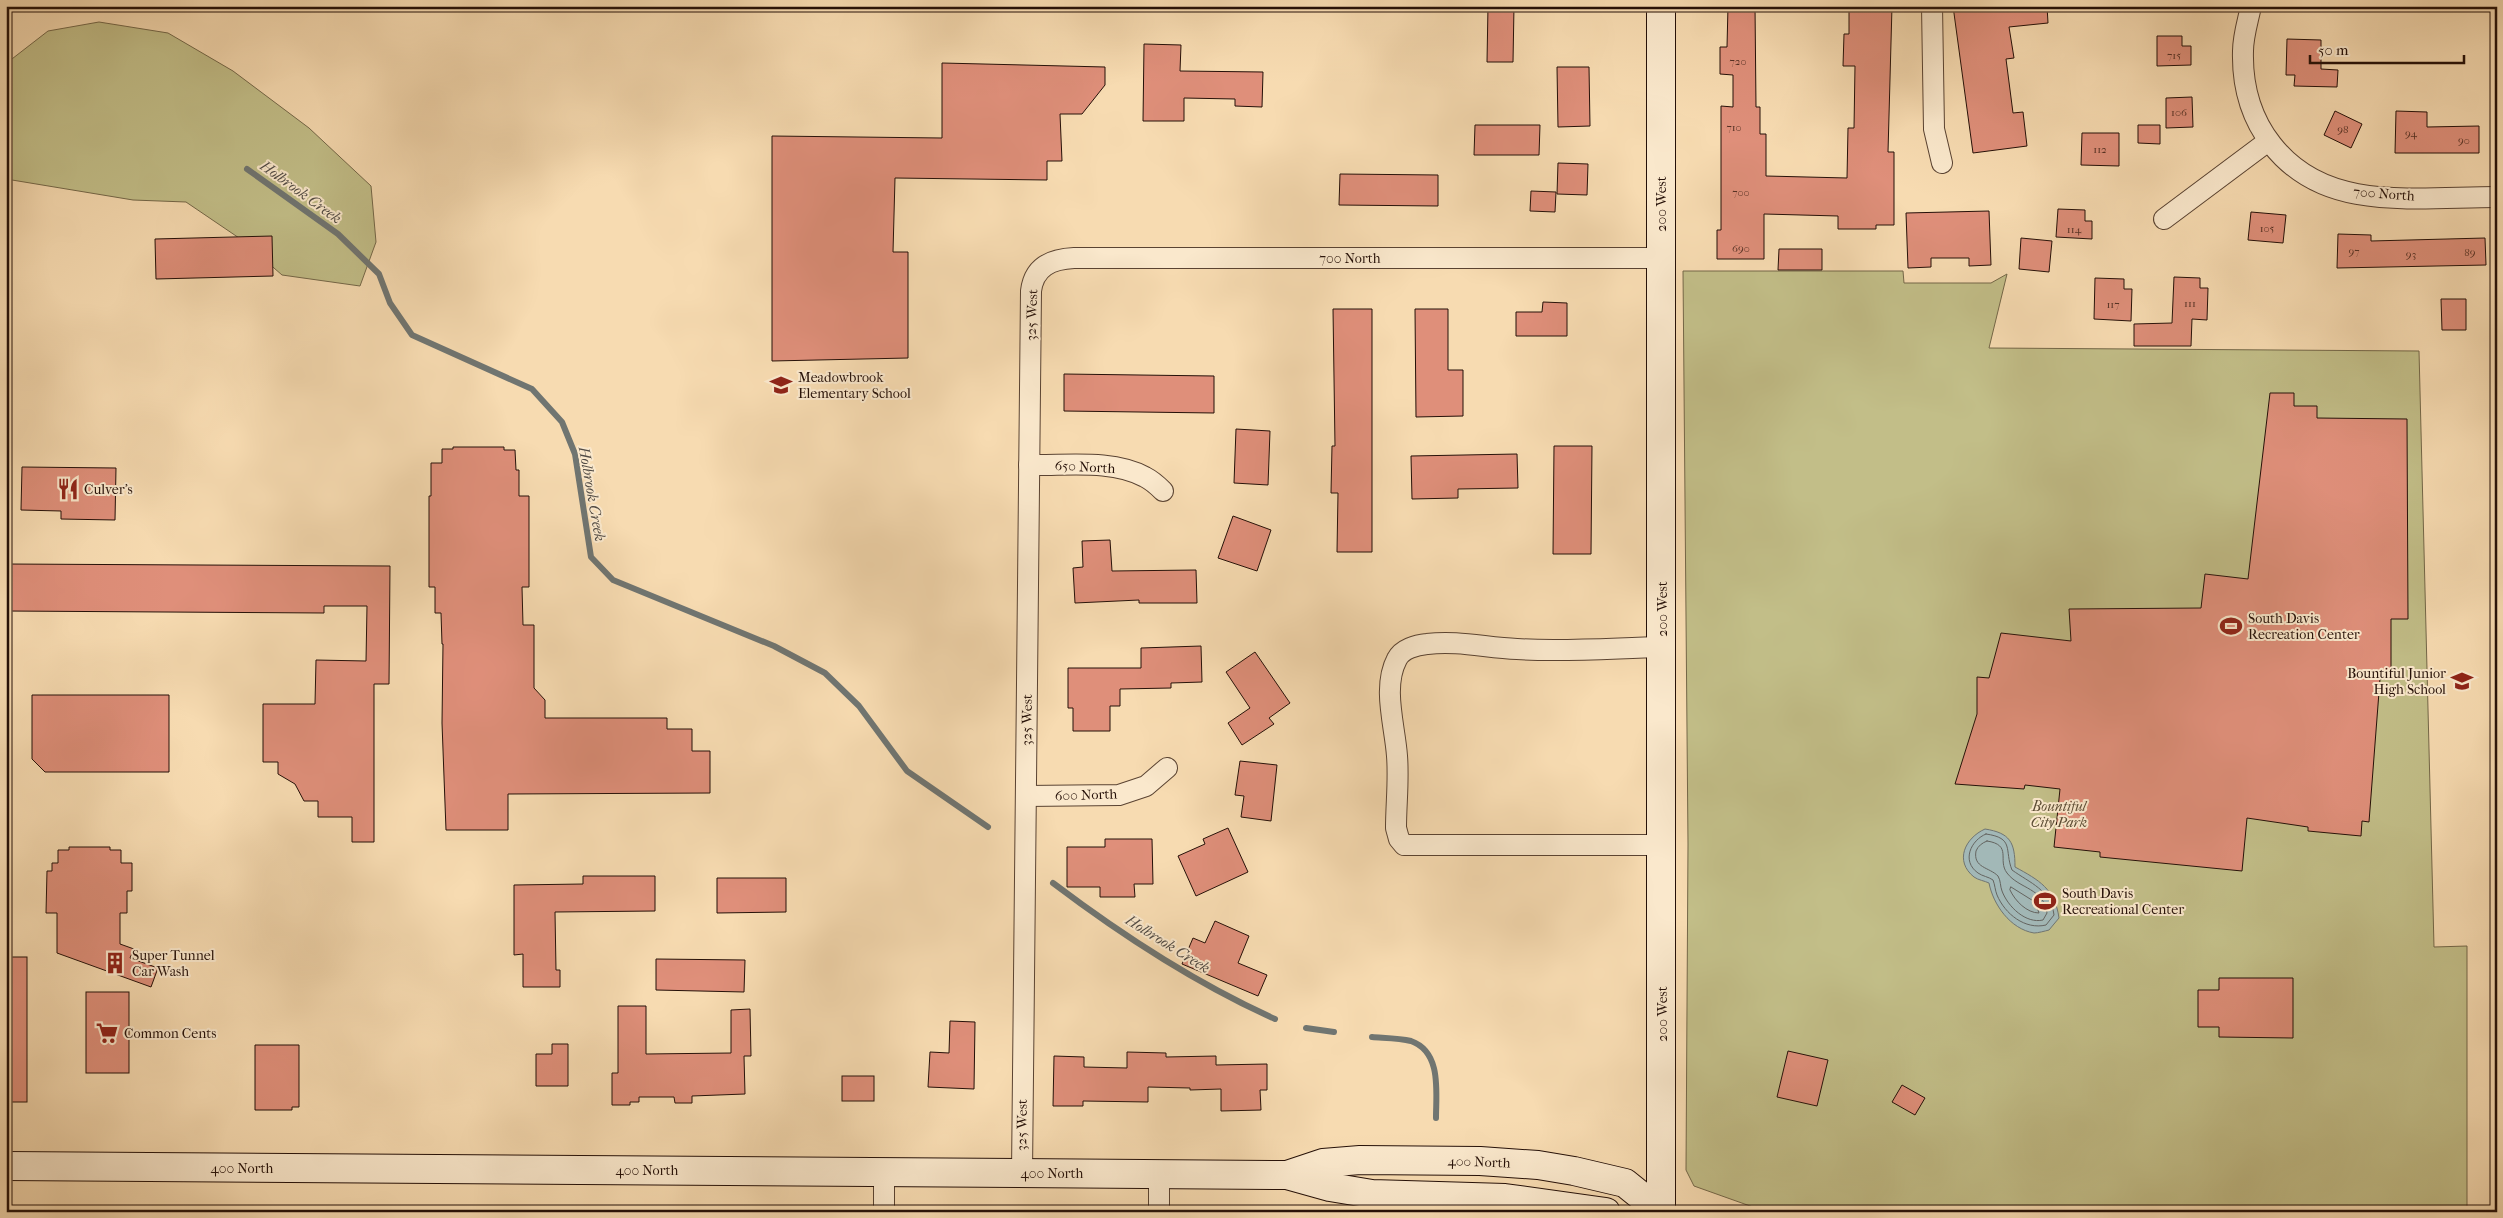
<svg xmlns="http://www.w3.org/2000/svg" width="2503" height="1218" font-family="'IM FELL French Canon',serif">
	<rect width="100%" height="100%" fill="#f7dbb1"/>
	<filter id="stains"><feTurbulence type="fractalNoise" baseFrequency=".004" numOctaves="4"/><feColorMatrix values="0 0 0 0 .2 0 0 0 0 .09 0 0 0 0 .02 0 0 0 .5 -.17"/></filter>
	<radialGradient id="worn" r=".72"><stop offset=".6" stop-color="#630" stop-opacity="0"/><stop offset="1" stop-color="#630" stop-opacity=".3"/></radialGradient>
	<g fill="#c2be88" stroke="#746748">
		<polygon points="99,22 168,33 233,71 309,128 371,186 376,242 360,286 282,275 242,240 186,202 133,200 6,179 8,62 48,31"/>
		<polygon points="1683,271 1903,271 1904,283 1991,283 2007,274 1989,348 2419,351 2434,947 2467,946 2467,1212 1767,1212 1694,1186 1686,1170 1688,844"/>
	</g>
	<path fill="#a2b8b7" stroke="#707571" d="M1985,829c25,4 30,13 30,38 24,13 40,22 44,51l-10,12c-4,1 -11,3 -15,3 -24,-4 -41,-29 -45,-50 -4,-2 -11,-3 -15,-6 -20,-16 -9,-39 11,-48z"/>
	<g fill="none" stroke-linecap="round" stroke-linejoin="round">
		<g stroke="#646460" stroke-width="1">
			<path d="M1986,834c29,4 18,16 26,36 18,13 39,20 42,45l-8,10c-21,5 -41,-11 -49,-30 -2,-5 -2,-10 -4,-15 -4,-3 -11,-4 -15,-7 -17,-12 -7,-33 8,-39z"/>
			<path d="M1987,841c26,4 10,19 20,32 12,16 37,15 40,40l-4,7c-17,4 -35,-13 -41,-29 -2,-5 -1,-10 -4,-15 -9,-9 -25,-8 -22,-25 2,-5 6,-8 11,-10z"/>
			<path d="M2011,887l24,15 4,11c-12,0 -24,-12 -29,-23z"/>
		</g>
		<g stroke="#707571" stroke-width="6">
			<polyline points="247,169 338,234 379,274 390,303 412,335 532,389 562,422 575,454 591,557 613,580 774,646 825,673 859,706 907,771 988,827"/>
			<path d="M1053,883c70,53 142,100 222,136"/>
			<polyline points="1306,1028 1334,1032"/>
			<path d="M1372,1037c12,1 27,1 39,4 31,11 25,51 25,77"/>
		</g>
	</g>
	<g fill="#df8f7a" stroke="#251008">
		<polygon points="1488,6 1514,6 1513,62 1487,62"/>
		<polygon points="1728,6 1755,6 1756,107 1760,107 1760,134 1766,134 1766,176 1847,178 1848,128 1854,128 1855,66 1843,66 1844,34 1849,34 1849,6 1892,6 1888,152 1894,152 1894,225 1876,225 1876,229 1838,229 1838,216 1764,214 1764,259 1717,259 1717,230 1721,230 1721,106 1733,107 1733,75 1720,74 1720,47 1727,47"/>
		<polygon points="1953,6 2047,6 2048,23 2009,27 2014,58 2006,59 2013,113 2023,112 2027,146 1973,153"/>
		<polygon points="2157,36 2182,36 2182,46 2191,46 2191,65 2157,66"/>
		<polygon points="2287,39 2321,40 2321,69 2338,70 2337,87 2294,86 2295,75 2286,75"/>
		<polygon points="1144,44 1181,45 1180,71 1263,72 1262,107 1235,106 1235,99 1184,98 1184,121 1143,121"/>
		<polygon points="942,63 1105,67 1105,85 1082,114 1060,114 1062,161 1047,161 1047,180 895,178 893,252 908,252 908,358 772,361 772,136 942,138"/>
		<polygon points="1557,67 1589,67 1590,126 1558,127"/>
		<polygon points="2192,97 2193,127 2166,128 2166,98"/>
		<polygon points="2335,111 2362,124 2351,148 2324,135"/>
		<polygon points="2396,111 2427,112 2427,127 2479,126 2479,153 2395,153"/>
		<polygon points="1475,125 1540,125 1539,155 1474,155"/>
		<polygon points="2138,125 2160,125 2160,144 2138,143"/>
		<polygon points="2082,133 2119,133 2119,166 2081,165"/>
		<polygon points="1558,163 1588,164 1587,195 1557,194"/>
		<polygon points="1340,174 1438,175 1438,206 1339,205"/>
		<polygon points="1531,191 1556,192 1555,212 1530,211"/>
		<polygon points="2058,209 2085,210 2085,221 2092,221 2092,239 2056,237"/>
		<polygon points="1989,211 1991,265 1969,266 1969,258 1931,258 1931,267 1908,268 1906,213"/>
		<polygon points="2251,212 2286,215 2283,243 2248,240"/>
		<polygon points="2338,234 2371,235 2371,241 2485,238 2486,265 2337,268"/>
		<polygon points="272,236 273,276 156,279 155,239"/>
		<polygon points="2021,238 2052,241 2049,272 2019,269"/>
		<polygon points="1779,249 1822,249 1822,270 1778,270"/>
		<polygon points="2174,277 2200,278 2200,288 2208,288 2207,320 2192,319 2191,346 2134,346 2134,324 2172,323"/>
		<polygon points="2095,278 2124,279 2124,289 2132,289 2131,321 2094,319"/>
		<polygon points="2441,299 2466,299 2466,330 2442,330"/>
		<polygon points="1543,302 1567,303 1567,336 1516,336 1516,312 1542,312"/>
		<polygon points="1333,309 1372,309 1372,552 1337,552 1338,493 1331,493 1332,446 1335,446"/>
		<polygon points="1415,309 1448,309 1448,370 1463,370 1463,416 1416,417"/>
		<polygon points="1064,374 1214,376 1214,413 1064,411"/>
		<polygon points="2270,393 2294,393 2294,406 2317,406 2317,418 2407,419 2408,619 2391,619 2391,679 2380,679 2369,822 2362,821 2361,836 2308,831 2308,827 2247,818 2242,871 2100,857 2100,852 2054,847 2060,789 2025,785 2024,789 1955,784 1977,714 1977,677 1989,678 2001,633 2071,641 2069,609 2201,608 2205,574 2248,579"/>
		<polygon points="1236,429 1270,431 1268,485 1234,483"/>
		<polygon points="1554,446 1592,446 1591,554 1553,554"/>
		<polygon points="453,447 504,447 504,450 515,450 516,470 519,470 519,496 529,496 529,587 522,587 523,625 534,625 534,688 545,700 545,718 667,718 667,729 692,729 692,751 710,751 710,793 508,794 508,830 446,830 442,723 443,644 442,644 441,613 435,613 435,587 429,587 429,496 431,496 431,463 442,463 442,449 453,449"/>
		<polygon points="1517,454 1518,488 1458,489 1458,498 1412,499 1411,456"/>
		<polygon points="22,467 116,468 115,520 61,519 61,511 21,510"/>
		<polygon points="1233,516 1271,530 1257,571 1218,558"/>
		<polygon points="1110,540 1112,571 1196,570 1197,603 1139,603 1139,600 1075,603 1073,568 1083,567 1082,541"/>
		<polygon points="6,564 390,566 389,684 374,684 374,842 352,842 352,817 318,817 318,801 304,801 295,784 278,774 278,762 263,762 263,704 315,704 316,660 366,661 367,606 324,606 324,613 6,611"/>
		<polygon points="1201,646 1202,682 1171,683 1171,688 1120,689 1120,706 1110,706 1110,731 1073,731 1073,708 1068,708 1068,668 1141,668 1141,648"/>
		<polygon points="1255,652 1290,703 1269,718 1274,724 1242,745 1228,723 1250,708 1226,672"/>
		<polygon points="32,695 169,695 169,772 45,772 32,759"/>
		<polygon points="1240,761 1277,765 1271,821 1241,817 1244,796 1235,795"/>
		<polygon points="1228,828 1248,872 1196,896 1178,856 1205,844 1203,839"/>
		<polygon points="1105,839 1152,839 1153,884 1134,884 1135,897 1100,897 1100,887 1067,887 1067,847 1105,847"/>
		<polygon points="69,847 110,847 110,850 121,850 121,863 132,863 132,891 127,891 127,913 120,913 120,944 134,949 130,958 158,968 151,987 57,953 57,913 46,913 47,871 52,871 52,863 58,863 58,850 69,850"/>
		<polygon points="583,876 655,876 655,911 555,912 556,970 560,970 560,987 523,987 523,954 514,955 514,885 583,884"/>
		<polygon points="717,878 786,878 786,912 717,913"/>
		<polygon points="1215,921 1249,936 1238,963 1267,975 1258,996 1182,964 1193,938 1205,943"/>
		<rect x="6" y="957" width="21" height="145"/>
		<polygon points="656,959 745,960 744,992 656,990"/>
		<polygon points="2219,978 2293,978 2293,1038 2219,1037 2219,1027 2198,1027 2198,990 2219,990"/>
		<rect x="86" y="992" width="43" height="81"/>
		<polygon points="618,1006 646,1006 646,1054 731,1053 731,1010 750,1009 751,1056 744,1056 745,1094 692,1096 692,1103 675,1103 674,1097 639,1097 639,1102 630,1102 630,1105 612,1105 612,1073 618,1073"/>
		<polygon points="950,1021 975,1022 974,1089 928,1087 930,1052 949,1053"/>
		<polygon points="552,1044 568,1044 568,1086 536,1086 536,1054 552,1054"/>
		<polygon points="255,1045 299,1045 299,1107 292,1107 292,1110 255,1110"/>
		<polygon points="1788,1051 1828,1060 1817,1106 1777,1097"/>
		<polygon points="1127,1052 1166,1053 1166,1057 1216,1056 1216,1065 1267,1064 1267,1090 1260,1090 1261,1110 1221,1111 1221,1089 1190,1090 1190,1088 1148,1087 1148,1102 1083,1101 1083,1106 1053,1106 1054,1056 1084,1057 1084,1067 1127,1068"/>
		<rect x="842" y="1076" width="32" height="25"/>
		<polygon points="1902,1085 1925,1098 1915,1115 1892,1102"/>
	</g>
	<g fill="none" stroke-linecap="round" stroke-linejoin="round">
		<g stroke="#5a4332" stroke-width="22">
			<g id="minor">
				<polyline points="1932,6 1934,129 1942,163"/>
				<path d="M2251,6c-3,15 -8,30 -8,45 -2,72 41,130 114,143 45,8 94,3 140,3"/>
				<polyline points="2164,219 2267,142"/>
				<path d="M1029,465c37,1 83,-6 116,12 6,3 13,9 18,14"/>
				<path d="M1662,647c-48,1 -97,5 -145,2 -30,-1 -59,-9 -90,-5 -11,1 -25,5 -30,15 -15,28 -2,67 0,97 2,24 -1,48 -1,72l3,11 5,6h258"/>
				<polyline points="1026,796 1119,795 1146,786 1167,768"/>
				<path d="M1022,1173l9,-882c3,-24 20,-32 43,-33h587"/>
				<polyline points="884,1212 884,1172"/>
				<polyline points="1159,1212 1159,1174"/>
			</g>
		</g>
		<g stroke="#251008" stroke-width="30">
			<g id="secondary">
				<polyline points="1661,6 1661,1212"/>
				<polyline points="6,1166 1287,1175 1330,1187 1372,1194 1505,1198 1606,1212"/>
				<polyline points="1287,1175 1323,1163 1360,1160 1480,1161 1538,1165 1574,1171 1625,1183 1661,1212"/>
			</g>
		</g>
		<use href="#minor" stroke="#fae8cc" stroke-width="20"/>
		<use href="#secondary" stroke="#fae8cc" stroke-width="28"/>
	</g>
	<defs>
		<g id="school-bare" transform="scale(1.725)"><path d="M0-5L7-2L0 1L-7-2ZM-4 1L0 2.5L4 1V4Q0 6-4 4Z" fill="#8f2418" stroke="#fae8cc" stroke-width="2.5" paint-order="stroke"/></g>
		<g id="restaurant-bare" transform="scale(1.725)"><path d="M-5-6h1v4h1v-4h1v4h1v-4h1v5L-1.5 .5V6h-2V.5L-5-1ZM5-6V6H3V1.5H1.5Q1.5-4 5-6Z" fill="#8f2418" stroke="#fae8cc" stroke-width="2.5" paint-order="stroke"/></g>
		<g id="stadium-bare" transform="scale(1.725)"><path d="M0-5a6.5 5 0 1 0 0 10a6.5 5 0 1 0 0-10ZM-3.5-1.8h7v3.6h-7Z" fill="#8f2418" stroke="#fae8cc" stroke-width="2.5" paint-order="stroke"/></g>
		<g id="building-bare" transform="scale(1.725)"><path d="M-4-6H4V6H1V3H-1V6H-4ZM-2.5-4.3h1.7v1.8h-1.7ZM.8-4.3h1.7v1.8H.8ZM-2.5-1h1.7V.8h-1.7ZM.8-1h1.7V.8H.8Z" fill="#8f2418" stroke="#fae8cc" stroke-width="2.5" paint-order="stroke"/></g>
		<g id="supermarket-bare" transform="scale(1.725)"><path d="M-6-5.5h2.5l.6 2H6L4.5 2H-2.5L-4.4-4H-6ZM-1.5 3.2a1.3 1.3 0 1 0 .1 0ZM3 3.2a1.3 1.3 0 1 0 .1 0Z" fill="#8f2418" stroke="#fae8cc" stroke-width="2.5" paint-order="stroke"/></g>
	</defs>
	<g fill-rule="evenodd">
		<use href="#school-bare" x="781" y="385"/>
		<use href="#restaurant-bare" x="68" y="489"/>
		<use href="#stadium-bare" x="2231" y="626"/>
		<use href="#school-bare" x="2462" y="681"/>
		<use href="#stadium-bare" x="2045" y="901"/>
		<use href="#building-bare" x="115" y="963"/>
		<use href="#supermarket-bare" x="107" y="1033"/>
	</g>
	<g text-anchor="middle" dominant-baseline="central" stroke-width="4" stroke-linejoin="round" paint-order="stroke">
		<g font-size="11" fill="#543024">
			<text x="2174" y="55">715</text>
			<text x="1738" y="61">720</text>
			<text x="2179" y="112">106</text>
			<text x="1734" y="127">710</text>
			<text x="2343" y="129">98</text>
			<text x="2411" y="133">94</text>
			<text x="2464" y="140">90</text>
			<text x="2100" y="149">112</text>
			<text x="1741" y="192">700</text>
			<text x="2267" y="228">105</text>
			<text x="2074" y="229">114</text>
			<text x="1741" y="248">690</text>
			<text x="2354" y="251">97</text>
			<text x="2470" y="252">89</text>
			<text x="2411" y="254">93</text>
			<text x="2190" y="303">111</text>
			<text x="2113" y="304">117</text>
		</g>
		<g font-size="14" fill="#251008" stroke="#fae8cc">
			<text transform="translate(2384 194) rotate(4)">700 North</text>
			<text transform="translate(1661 204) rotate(-90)">200 West</text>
			<text x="1350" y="258">700 North</text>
			<text transform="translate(1032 315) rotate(-88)">325 West</text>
			<text transform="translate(1085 467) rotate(3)">650 North</text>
			<text transform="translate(1662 609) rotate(-90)">200 West</text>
			<text transform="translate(1027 720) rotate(-89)">325 West</text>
			<text transform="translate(1086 795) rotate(-2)">600 North</text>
			<text transform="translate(1662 1014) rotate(-90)">200 West</text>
			<text transform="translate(1022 1125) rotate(-89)">325 West</text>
			<text transform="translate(1479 1162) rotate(2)">400 North</text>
			<text x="242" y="1168">400 North</text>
			<text x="647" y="1170">400 North</text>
			<text x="1052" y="1173">400 North</text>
		</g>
		<g font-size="14" fill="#251008" stroke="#fae8cc" text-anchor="start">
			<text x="798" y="377">Meadowbrook<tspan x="798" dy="16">Elementary School</tspan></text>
			<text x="84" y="489">Culver's</text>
			<text x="2248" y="618">South Davis<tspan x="2248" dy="16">Recreation Center</tspan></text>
			<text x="2446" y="673" text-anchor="end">Bountiful Junior<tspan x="2446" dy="16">High School</tspan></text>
			<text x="2062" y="893">South Davis<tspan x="2062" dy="16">Recreational Center</tspan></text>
			<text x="132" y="955">Super Tunnel<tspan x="132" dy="16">Car Wash</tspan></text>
			<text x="124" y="1033">Common Cents</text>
		</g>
		<g font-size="14" font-style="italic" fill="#5c4d35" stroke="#fae8cc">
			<text x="2059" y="806">Bountiful<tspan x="2059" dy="16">City Park</tspan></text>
		</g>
		<g font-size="15" font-style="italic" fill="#514b45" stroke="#fae8cc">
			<text transform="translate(301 192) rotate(36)">Holbrook Creek</text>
			<text transform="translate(592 494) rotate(80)">Holbrook Creek</text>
			<text transform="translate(1168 944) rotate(32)">Holbrook Creek</text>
		</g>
	</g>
	<rect width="2503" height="1218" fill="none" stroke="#f7dbb1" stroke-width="25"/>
	<rect x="8" y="8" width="2488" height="1203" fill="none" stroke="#251008" stroke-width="2.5"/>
	<rect x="12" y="12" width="2478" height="1193" fill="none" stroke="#251008"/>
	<path d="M2310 55v8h154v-8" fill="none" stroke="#251008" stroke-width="2.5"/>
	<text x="2318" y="55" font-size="15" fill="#251008" stroke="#fae8cc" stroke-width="4" paint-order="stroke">50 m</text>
	<rect width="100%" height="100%" filter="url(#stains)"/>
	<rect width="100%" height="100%" fill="url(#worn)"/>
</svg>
